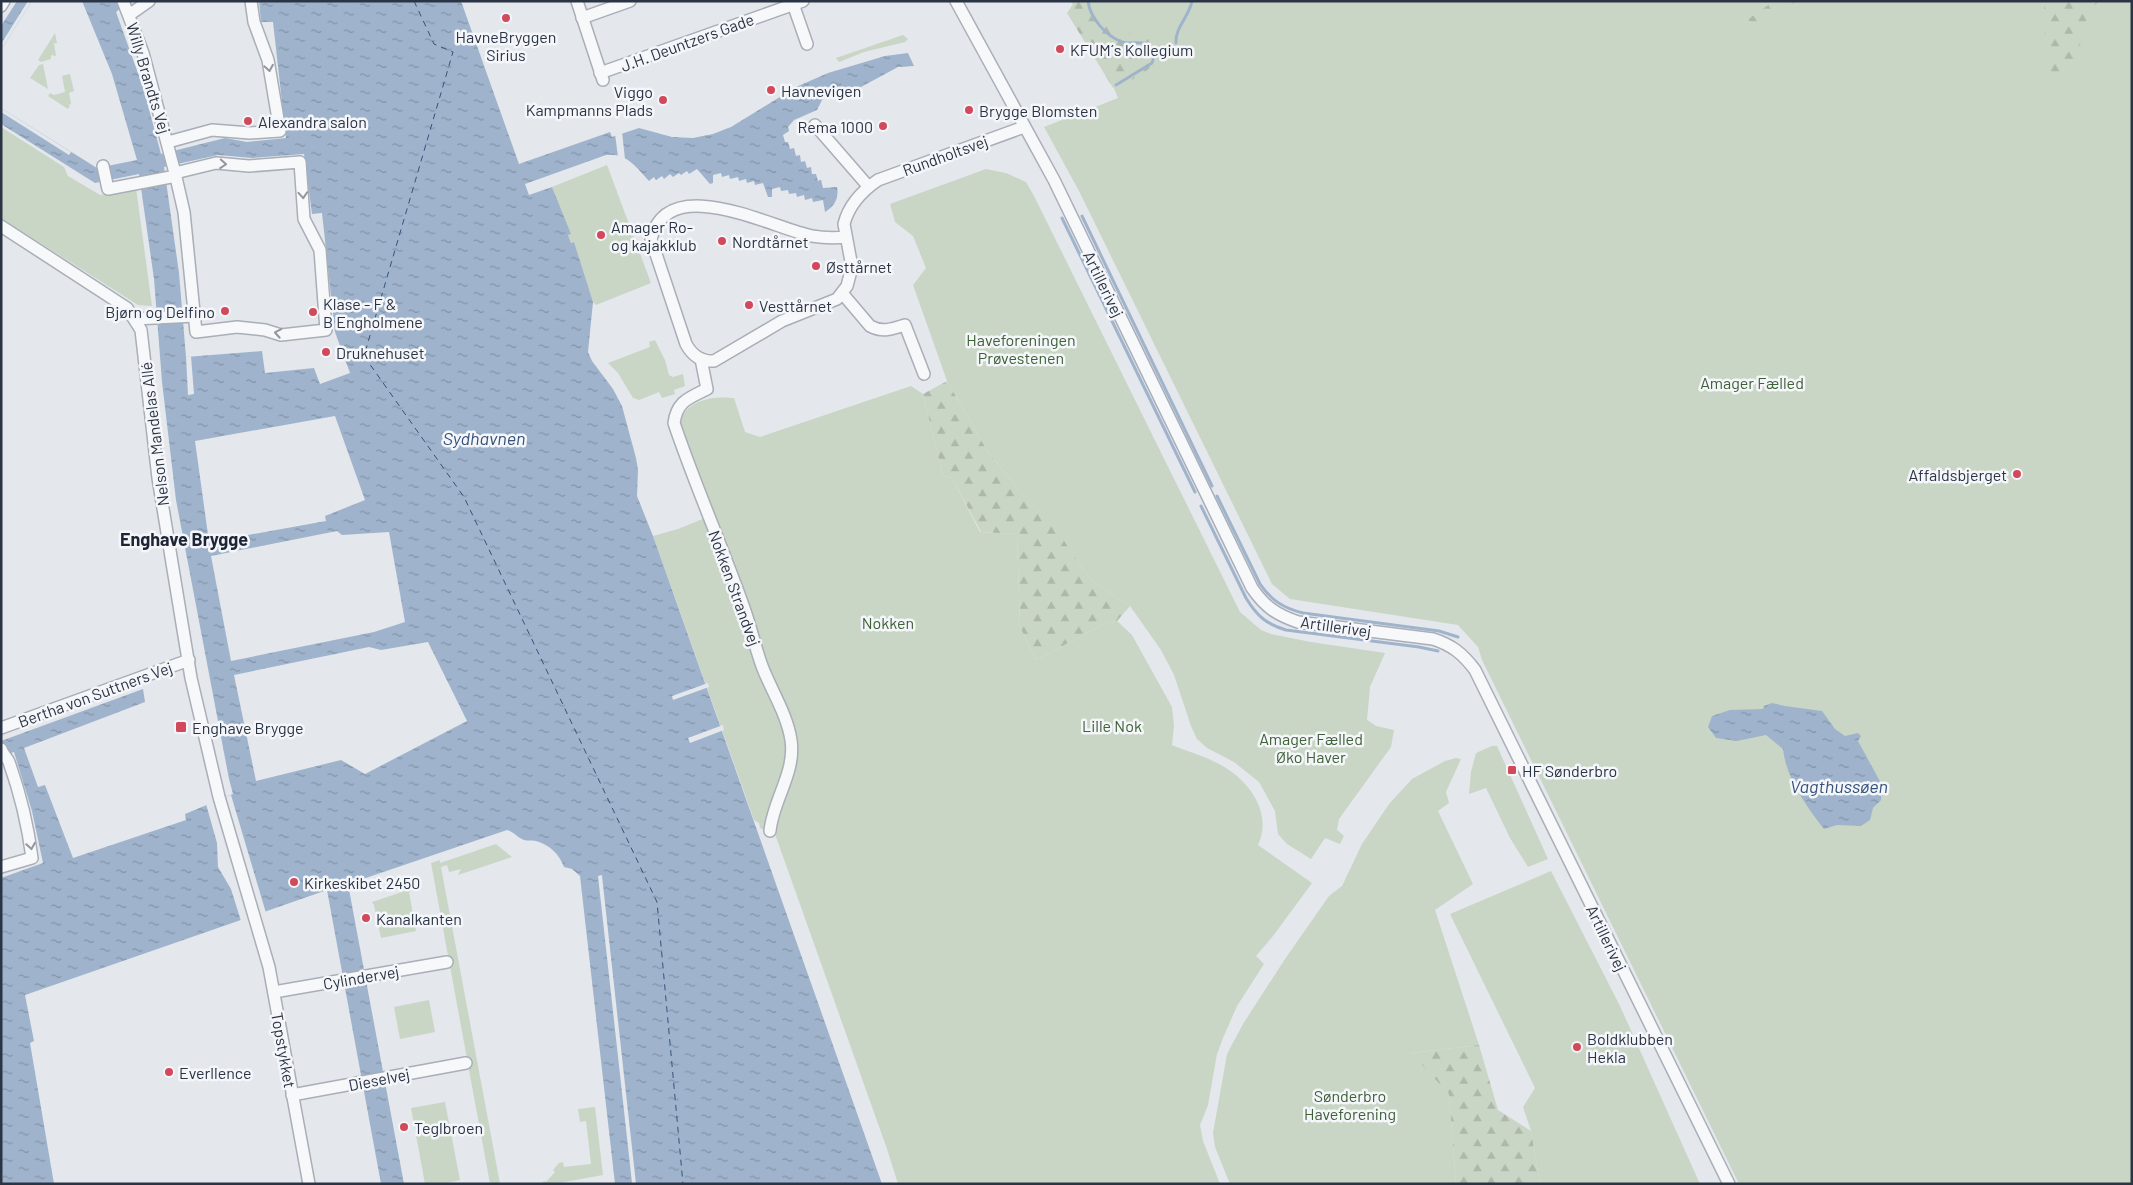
<svg xmlns="http://www.w3.org/2000/svg" width="2133" height="1185" font-family="Barlow,sans-serif">
	<defs>
		<pattern id="forest-firs" width="22" height="20" patternUnits="userSpaceOnUse" patternTransform="scale(1.25)"><rect width="22" height="20" fill="#c9d6c5"/><path d="M5 1l3.5 6h-7zM16 11l3.5 6h-7z" fill="#adb8ab"/></pattern>
		<pattern id="water-ripples" width="26" height="14" patternUnits="userSpaceOnUse" patternTransform="scale(1.25)"><rect width="26" height="14" fill="#9fb4cc"/><path d="M2 4q2-2 4 0t4 0M15 11q2-2 4 0t4 0" fill="none" stroke="#8293a7"/></pattern>
	</defs>
	<rect width="100%" height="100%" fill="#e4e7ec"/>
	<g fill="#c9d6c5">
		<polygon points="1073,1 2132,1 2132,1184 1739,1184 1482,660 1478,647 1458,625 1290,599 1272,584 1079,191 1044,127 1118,98 1098,49"/>
		<polygon points="55,33 57,43 51,44 54,44 56,56 51,55 51,59 41,62 38,60"/>
		<polygon points="903,35 908,39 905,42 864,52 839,62 836,58"/>
		<polygon points="43,64 48,89 30,78 39,65"/>
		<polygon points="70,74 74,91 69,93 71,103 70,105 67,103 70,106 68,109 48,96 50,93 54,95 65,92 62,76"/>
		<polygon points="1,127 64,167 68,176 100,195 136,188 152,306 138,305 1,218"/>
		<polygon points="607,165 651,283 596,305 593,302 573,242 571,243 568,235 570,234 552,187"/>
		<polygon points="986,169 1006,173 1026,182 1034,196 1240,612 1261,630 1271,634 1311,642 1385,653 1370,687 1367,720 1376,726 1394,730 1391,747 1339,819 1337,830 1344,836 1340,844 1325,838 1311,859 1287,844 1278,834 1275,811 1259,782 1234,762 1207,748 1197,739 1191,726 1174,675 1161,650 1130,606 1094,582 1082,568 1056,530 1018,489 988,452 947,381 913,285 926,268 913,236 895,222 890,204"/>
		<polygon points="655,340 665,360 669,375 673,377 683,374 685,386 674,390 675,394 662,398 659,392 639,400 633,398 618,373 608,363 650,347 649,342"/>
		<path d="M911,386l12,8 20,82 9,2 28,54 37,2 3,93 16,33 70,-37 11,-2 15,14 40,72 2,19 -2,19c14,6 30,10 43,17 31,14 59,49 43,83l54,38 -39,53 -17,20 8,8 -27,42 -14,32 -6,16 -9,51 -8,20 3,16 17,43h-322l-11,-35 -112,-315 22,-76 -5,-30 -25,-59 -17,-62 -70,-185c7,-23 34,-26 54,-24l11,34 15,5z"/>
		<path d="M705,518l73,195c3,9 8,20 8,30 3,30 -18,57 -22,87l-4,-2 -1,-5 -5,-3 -101,-284 25,-7z"/>
		<polygon points="1492,746 1497,746 1548,859 1528,867 1510,838 1486,788 1469,794 1471,772 1476,753"/>
		<polygon points="1456,758 1461,759 1446,792 1449,803 1438,811 1473,884 1435,910 1479,1045 1411,1053 1449,1093 1456,1184 1230,1184 1215,1147 1213,1133 1227,1054 1243,1024 1285,959 1329,896 1342,886 1362,844 1389,804 1412,779 1445,761"/>
		<polygon points="496,844 512,857 458,875 461,869 449,872 447,865 441,867 500,1184 490,1184 431,863 440,860 440,863"/>
		<polygon points="1551,871 1620,1006 1700,1184 1540,1184 1531,1131 1523,1107 1535,1088 1450,914"/>
		<polygon points="411,889 411,891 409,892 416,931 381,938 374,905 372,902"/>
		<polygon points="429,1000 435,1032 400,1039 394,1007"/>
		<polygon points="445,1102 460,1180 442,1184 425,1184 411,1108"/>
		<polygon points="595,1107 603,1175 554,1184 541,1184 544,1181 546,1182 555,1172 553,1170 559,1163 563,1162 564,1167 591,1164 586,1121 580,1122 578,1109"/>
	</g>
	<g fill="url(#forest-firs)">
		<path d="M1070,1h28c8,23 24,34 48,35v-7l3,-2 6,1c2,5 6,11 6,15 3,24 -30,38 -48,45l-46,-75 6,-9z"/>
		<polygon points="1774,1 1797,1 1759,25 1747,20"/>
		<polygon points="2044,1 2100,1 2090,8 2076,58 2046,88"/>
		<polygon points="947,381 988,452 1018,489 1057,530 1082,568 1094,582 1130,606 1117,621 1106,623 1036,660 1020,627 1017,534 981,532 952,478 943,476 923,394"/>
		<polygon points="1479,1045 1498,1110 1531,1131 1540,1184 1456,1184 1449,1094 1411,1053"/>
	</g>
	<g fill="url(#water-ripples)" fill-rule="evenodd">
		<polygon points="17,1 32,1 1,50 1,26"/>
		<path d="M82,1h48l-14,11 27,75 18,67 64,-16 22,4 39,-4 -13,-116h-12l-2,-21h202l58,163 91,-32 2,5 27,-9 33,9 21,1 20,-4 18,-7 65,-40 32,-14 57,-17 23,-3 6,13 -16,1 -37,20 -37,9 -7,14 -23,10 -6,7 1,4 -6,4 2,7h3l2,7 4,-1 2,8 4,-1 1,7 4,-1 2,7 4,-1 1,7h4l2,7 3,-1 2,8 14,-1c2,11 -2,19 -12,25l-2,-12 -10,2 -1,-4 -7,2 -1,-5 -7,2 -1,-4 -7,1 -1,-4 -7,1 -1,-4 -8,2v8h-4l-5,-14 -8,2 -1,-4 -7,2 -1,-4 -7,2 -1,-4 -8,2 -1,-4 -7,2 -1,-4 -8,2v8l-3,1 -13,-15 -8,5 -2,-3 -6,4 -2,-2 -6,4 -3,-3 -6,5 -2,-3 -6,4 -2,-3 -5,4c-13,-14 -22,-28 -43,-26l-81,29 4,11 23,-8 19,47 -3,1 3,8 3,-1 19,60 -5,50 4,9 21,28 9,17 14,52 2,12 -1,26 16,40 229,648h-267l-35,-308 -8,-7 -8,-2c-5,-13 -14,-22 -28,-26 -4,-1 -9,0 -12,-1 -6,-2 -10,-8 -17,-10l-159,54 56,300h-23l-54,-294 -302,105 9,46 -4,2 24,141h-53v-306l42,-15 -11,-52 -18,-59 -13,4v-15l142,-52 2,13 -121,46 14,39 7,-2 28,73 113,-38 -1,-6 48,-20 -4,-15 -53,-279 -14,-118 -8,-103 -15,-105 -44,9 -94,-59v-16l96,60 40,-8 -25,-86zM304,154l8,60 10,-1 13,119 15,41 -30,11 -6,-16 -49,5 -3,-22 -76,6 -7,-84 -15,-106 54,-12 34,3zM335,416l30,84 -40,16 1,5 -117,21 -14,-101zM337,531l5,4 47,-3 16,90 -31,10 -143,29 -20,-105zM428,642l39,79 -102,53 -24,-14 -85,21 -22,-106 135,-28 12,3z"/>
		<path d="M1772,703l13,3 37,5 13,18 10,7 13,-3 3,3 -3,5 24,44 -1,15 -8,8 -3,12 -9,6 -24,-1 -13,4c-18,-23 -38,-51 -41,-80l-17,-14 -29,6 -21,-3 -8,-11 4,-11 18,-6 33,-1 1,-3z"/>
	</g>
	<g fill="#e4e7ec">
		<polygon points="28,1 32,1 1,50 1,44"/>
		<polygon points="1,108 71,152 69,155 1,112"/>
		<polygon points="622,132 625,159 623,159 618,157 615,134"/>
		<polygon points="191,356 194,394 188,395 186,357"/>
		<polygon points="708,683 709,687 673,700 672,696"/>
		<polygon points="723,725 724,730 690,743 688,738"/>
		<polygon points="231,795 266,913 241,921 231,889 218,867 217,843 206,804"/>
		<polygon points="602,875 602,876 636,1184 627,1184 632,1183 598,876"/>
	</g>
	<g fill="none" stroke-linecap="round" stroke-linejoin="round">
		<g stroke="#9fb4cc" stroke-width="3">
			<path d="M1088,1c2,17 18,35 34,41 10,3 23,-3 30,6 4,4 2,10 0,15l-36,22"/>
			<path d="M1176,43c-1,-16 13,-26 16,-42"/>
			<polyline points="1082,216 1212,486"/>
			<polyline points="1062,218 1195,492"/>
			<path d="M1217,496l43,88c11,16 23,24 43,29l136,18 19,6"/>
			<path d="M1201,506l45,92c11,18 20,26 40,32l133,17 19,4"/>
		</g>
		<polyline stroke="#34527a" stroke-width="1" stroke-dasharray="6 5" stroke-linecap="butt" points="414,1 434,44 453,52 364,356 464,497 657,902 683,1184"/>
		<g stroke="#a9aeb7" stroke-width="14">
			<g id="minor">
				<polyline points="123,1 143,53 175,173 184,212 196,332 237,327 265,330 281,335 326,330 320,250 304,219 300,162 249,166 216,163 175,173"/>
				<polyline points="577,1 603,80"/>
				<polyline points="792,1 807,44"/>
				<path d="M956,1l98,179 198,408c13,19 25,27 46,34l135,17c19,6 30,15 42,31l254,514"/>
				<polyline points="1,6 4,1"/>
				<polyline points="129,15 149,1"/>
				<polyline points="582,18 630,1"/>
				<polyline points="600,73 803,1"/>
				<polyline points="815,125 868,186"/>
				<polyline points="168,142 212,130 250,133 280,131 268,60 254,22 251,1"/>
				<polyline points="103,166 108,189 176,176"/>
				<polyline points="1,226 127,308 141,330 158,478 191,678 219,797 269,967 309,1184"/>
				<path d="M846,237c-11,1 -22,1 -34,-1 -40,-8 -144,-65 -161,3l35,105c6,11 15,18 28,17l68,-40 55,-22 10,-13 5,-19 -8,-43c5,-20 18,-33 34,-44l146,-53"/>
				<path d="M842,293l28,33c13,7 22,3 35,-1l19,49"/>
				<polyline points="135,319 195,316"/>
				<path d="M701,359l6,30c-18,9 -30,12 -33,34 21,62 48,123 70,185 7,19 11,39 18,58 9,24 25,48 29,74 5,32 -18,60 -21,91"/>
				<polyline points="1,728 189,660"/>
				<path d="M1,749c2,6 6,8 8,13 11,31 19,64 23,96l-31,9"/>
				<polyline points="274,992 447,962"/>
				<polyline points="292,1095 466,1063"/>
			</g>
		</g>
		<use href="#minor" stroke="#f7f8fa" stroke-width="11"/>
	</g>
	<defs><path id="oneway-chevron" d="M-2-3.5L2.5 0L-2 3.5" fill="none" stroke-width="1.6" stroke-linecap="round" stroke-linejoin="round" transform="scale(1.25)"/></defs>
	<g stroke="#9196a0">
		<use href="#oneway-chevron" transform="translate(269 68) rotate(80)"/>
		<use href="#oneway-chevron" transform="translate(223 164) rotate(4)"/>
		<use href="#oneway-chevron" transform="translate(303 195) rotate(86)"/>
		<use href="#oneway-chevron" transform="translate(278 333) rotate(-170)"/>
		<use href="#oneway-chevron" transform="translate(31 846) rotate(81)"/>
	</g>
	<g fill="#d1495b" stroke="#f4f6f9" stroke-width="2">
		<circle cx="506" cy="18" r="5"/>
		<circle cx="1060" cy="49" r="5"/>
		<circle cx="771" cy="90" r="5"/>
		<circle cx="663" cy="100" r="5"/>
		<circle cx="969" cy="110" r="5"/>
		<circle cx="248" cy="121" r="5"/>
		<circle cx="883" cy="126" r="5"/>
		<circle cx="601" cy="235" r="5"/>
		<circle cx="722" cy="241" r="5"/>
		<circle cx="816" cy="266" r="5"/>
		<circle cx="749" cy="305" r="5"/>
		<circle cx="225" cy="311" r="5"/>
		<circle cx="313" cy="312" r="5"/>
		<circle cx="326" cy="352" r="5"/>
		<circle cx="2017" cy="474" r="5"/>
		<rect x="175" y="721" width="12" height="12" rx="2.5"/>
		<rect x="1507" y="765" width="10" height="10" rx="2.5"/>
		<circle cx="294" cy="882" r="5"/>
		<circle cx="366" cy="918" r="5"/>
		<circle cx="1577" cy="1047" r="5"/>
		<circle cx="169" cy="1072" r="5"/>
		<circle cx="404" cy="1127" r="5"/>
	</g>
	<g text-anchor="middle" dominant-baseline="central" stroke-width="5" stroke-linejoin="round" paint-order="stroke">
		<g font-size="16" fill="#2b3445" stroke="#f4f6f9" text-anchor="start">
			<text x="506" y="36" text-anchor="middle">HavneBryggen<tspan x="506" dy="18">Sirius</tspan></text>
			<text x="1070" y="49">KFUM´s Kollegium</text>
			<text x="781" y="90">Havnevigen</text>
			<text x="653" y="91" text-anchor="end">Viggo<tspan x="653" dy="18">Kampmanns Plads</tspan></text>
			<text x="979" y="110">Brygge Blomsten</text>
			<text x="258" y="121">Alexandra salon</text>
			<text x="873" y="126" text-anchor="end">Rema 1000</text>
			<text x="611" y="226">Amager Ro-<tspan x="611" dy="18">og kajakklub</tspan></text>
			<text x="732" y="241">Nordtårnet</text>
			<text x="826" y="266">Østtårnet</text>
			<text x="323" y="303">Klase - F &amp;<tspan x="323" dy="18">B Engholmene</tspan></text>
			<text x="759" y="305">Vesttårnet</text>
			<text x="215" y="311" text-anchor="end">Bjørn og Delfino</text>
			<text x="336" y="352">Druknehuset</text>
			<text x="2007" y="474" text-anchor="end">Affaldsbjerget</text>
			<text x="192" y="727">Enghave Brygge</text>
			<text x="1522" y="770">HF Sønderbro</text>
			<text x="304" y="882">Kirkeskibet 2450</text>
			<text x="376" y="918">Kanalkanten</text>
			<text x="1587" y="1038">Boldklubben<tspan x="1587" dy="18">Hekla</tspan></text>
			<text x="179" y="1072">Everllence</text>
			<text x="414" y="1127">Teglbroen</text>
		</g>
		<g font-size="16" fill="#2b3445" stroke="#f4f6f9">
			<text transform="translate(687 42) rotate(-20)">J.H. Deuntzers Gade</text>
			<text transform="translate(149 78) rotate(73)">Willy Brandts Vej</text>
			<text transform="translate(945 155) rotate(-20)">Rundholtsvej</text>
			<text transform="translate(1104 284) rotate(64)">Artillerivej</text>
			<text transform="translate(154 434) rotate(-97)">Nelson Mandelas Allé</text>
			<text transform="translate(735 588) rotate(70)">Nokken Strandvej</text>
			<text transform="translate(1336 626) rotate(8)">Artillerivej</text>
			<text transform="translate(95 694) rotate(-20)">Bertha von Suttners Vej</text>
			<text transform="translate(1607 938) rotate(64)">Artillerivej</text>
			<text transform="translate(361 977) rotate(-10)">Cylindervej</text>
			<text transform="translate(284 1050) rotate(80)">Topstykket</text>
			<text transform="translate(379 1079) rotate(-11)">Dieselvej</text>
		</g>
		<g font-size="16" fill="#3f6138" stroke="#f4f6f9">
			<text x="1021" y="339">Haveforeningen<tspan x="1021" dy="18">Prøvestenen</tspan></text>
			<text x="1752" y="382">Amager Fælled</text>
			<text x="888" y="622">Nokken</text>
			<text x="1112" y="725">Lille Nok</text>
			<text x="1311" y="738">Amager Fælled<tspan x="1311" dy="18">Øko Haver</tspan></text>
			<text x="1350" y="1095">Sønderbro<tspan x="1350" dy="18">Haveforening</tspan></text>
		</g>
		<g font-size="18" font-style="italic" fill="#34527a" stroke="#f4f6f9">
			<text x="484" y="438">Sydhavnen</text>
			<text x="1839" y="786">Vagthussøen</text>
		</g>
		<g font-size="18" font-weight="bold" fill="#1d2536" stroke="#f4f6f9">
			<text x="184" y="539">Enghave Brygge</text>
		</g>
	</g>
	<rect width="2133" height="1185" fill="none" stroke="#2b3445" stroke-width="5"/>
</svg>
